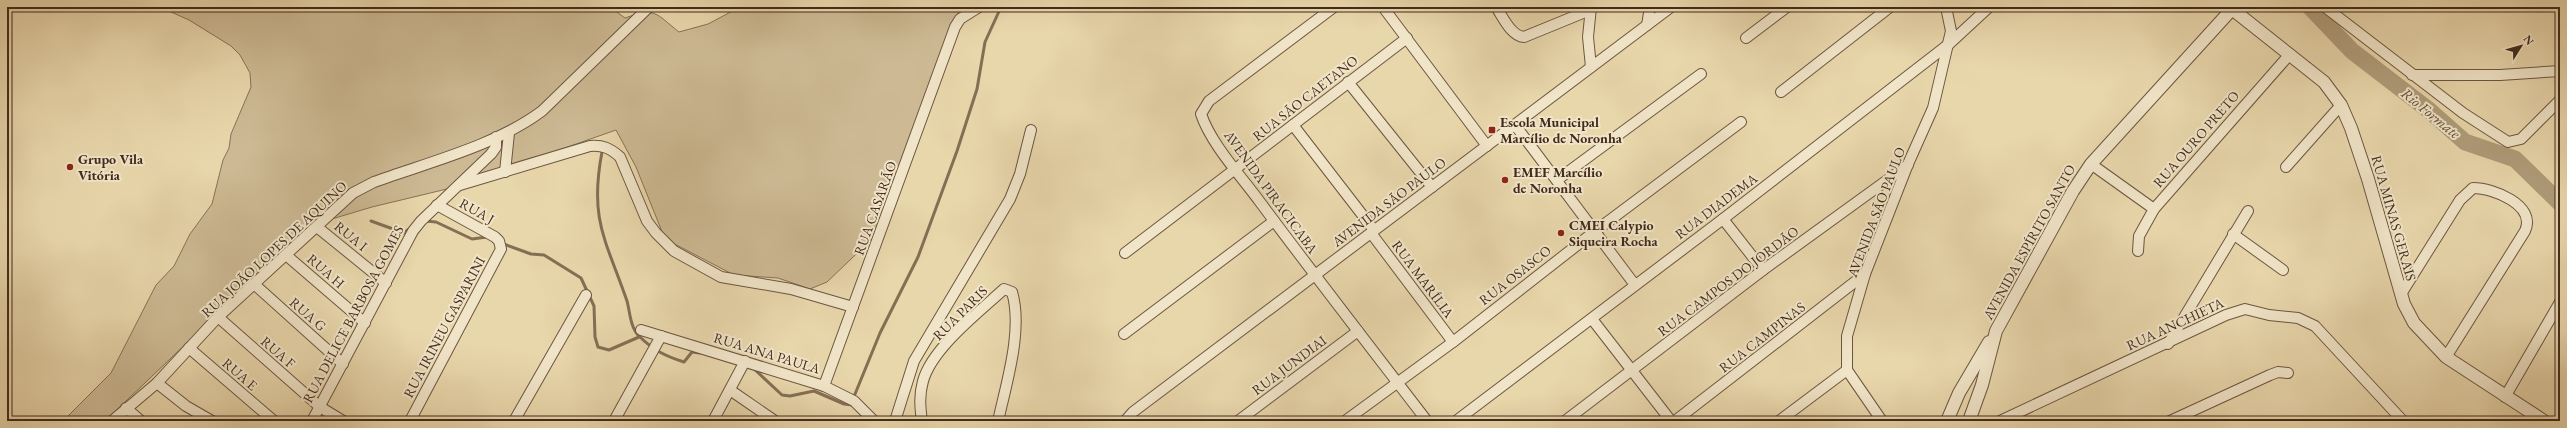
<svg xmlns="http://www.w3.org/2000/svg" width="2567" height="428" font-family="'EB Garamond',serif">
	<rect width="100%" height="100%" fill="#e9d7ac"/>
	<filter id="stains"><feTurbulence type="fractalNoise" baseFrequency=".005" numOctaves="4"/><feColorMatrix values="0 0 0 0 .2 0 0 0 0 .09 0 0 0 0 .02 0 0 0 .5 -.17"/></filter>
	<radialGradient id="worn" r=".72"><stop offset=".6" stop-color="#630" stop-opacity="0"/><stop offset="1" stop-color="#630" stop-opacity=".3"/></radialGradient>
	<path fill="#cdba94" stroke="#887258" d="M160,7h450l15,11c31,-11 30,-5 54,14l29,-8 32,-17h222l-3,3 -7,23 -65,173 -15,33 -45,43 -17,7 -32,-11 -44,-3 -69,-36 -29,-72 -20,-37 -165,58 -79,19 -57,17 -60,54 -150,143h-42l48,-48 45,-88 18,-19 16,-32 22,-30 11,-44 6,-12 2,-14 20,-47 -1,-14 -10,-18 -9,-9 -42,-26z"/>
	<g fill="none" stroke-linecap="round" stroke-linejoin="round">
		<g stroke="#846f55" stroke-width="3">
			<path d="M602,152c-13,68 4,88 25,149 3,11 3,26 12,35 14,14 26,20 45,26l8,-10 8,1"/>
			<polyline points="371,221 404,233 409,229"/>
			<polyline points="425,221 436,222 472,239 487,237"/>
			<polyline points="501,243 531,254 544,255 581,278 594,306 595,337 598,347 609,350 639,337"/>
			<polyline points="753,368 782,395 790,396 814,391 844,404 852,405"/>
			<polyline points="853,399 880,333 918,257 957,151 977,89 985,42 1001,7"/>
		</g>
		<polyline stroke="#b09d7b" stroke-width="17" points="2310,7 2352,51 2430,111 2465,142 2515,159 2560,203"/>
		<g stroke="#6c5640" stroke-width="12">
			<g id="minor">
				<path d="M1334,7l-125,94 -8,13c10,30 40,62 59,88 55,74 111,146 167,219"/>
				<polyline points="1383,7 1487,146"/>
				<path d="M1496,7c7,10 15,29 28,30l66,-27"/>
				<polyline points="1591,7 1588,37 1591,67"/>
				<polyline points="2325,7 2463,113 2508,142 2521,139 2560,100"/>
				<polyline points="1647,25 1650,7"/>
				<polyline points="1746,38 1787,7"/>
				<polyline points="2412,75 2500,75 2560,71"/>
				<polyline points="1348,82 1432,187"/>
				<polyline points="1781,92 1890,7"/>
				<polyline points="1293,125 1374,230"/>
				<polyline points="1515,125 1635,285"/>
				<polyline points="2091,164 2154,209"/>
				<polyline points="2286,167 2341,105"/>
				<polyline points="505,172 509,133"/>
				<polyline points="1557,180 1701,74"/>
				<path d="M460,185l130,-39c13,-1 20,2 30,11l27,64 9,12 18,18 47,26 70,12 62,18"/>
				<polyline points="1723,219 1763,270"/>
				<polyline points="317,227 386,283"/>
				<polyline points="1371,233 1453,342"/>
				<polyline points="2233,234 2283,270"/>
				<polyline points="2138,251 2139,236 2154,209 2290,54"/>
				<polyline points="1125,253 1407,38"/>
				<polyline points="286,255 365,323"/>
				<polyline points="254,284 343,364"/>
				<path d="M2401,294l59,-94 13,-12c20,0 64,17 52,43l-79,126"/>
				<polyline points="218,317 320,407 343,421"/>
				<polyline points="1592,319 1671,421"/>
				<polyline points="641,330 824,386 854,401 874,421"/>
				<polyline points="1124,334 1274,221"/>
				<polyline points="2168,344 2248,211"/>
				<polyline points="189,348 274,421"/>
				<polyline points="157,383 186,406 212,421"/>
				<polyline points="824,386 955,27 960,19 979,7"/>
				<polyline points="730,390 775,421"/>
				<polyline points="2505,397 2560,302"/>
				<polyline points="126,408 141,421"/>
				<path d="M112,421l45,-38 61,-66 135,-124 21,-11c55,-20 121,-36 168,-71l107,-104"/>
				<polyline points="312,421 413,231 421,221 491,154 496,147 496,137"/>
				<polyline points="410,421 501,249 499,241 495,237 437,205"/>
				<polyline points="514,421 586,295"/>
				<polyline points="614,421 661,336"/>
				<polyline points="713,421 745,361"/>
				<polyline points="895,421 914,361 1010,199 1020,174 1031,130"/>
				<path d="M922,421c-2,-14 -3,-26 1,-40 9,-33 56,-69 81,-92l8,3c11,37 -5,89 -13,125l2,4"/>
				<polyline points="1125,421 1133,412 1671,7"/>
				<polyline points="1238,421 1358,331"/>
				<polyline points="1345,421 1453,342 1594,232 1741,122"/>
				<polyline points="1456,421 1723,219 1949,44 1989,7"/>
				<polyline points="1565,421 1763,270 1908,165"/>
				<polyline points="1675,421 1865,274"/>
				<polyline points="1779,421 1847,370"/>
				<polyline points="1882,421 1847,370 1847,336 1865,274 1908,164 1933,108 1951,31 1946,7"/>
				<polyline points="2000,421 2226,315 2245,309 2269,315 2298,318 2315,326 2403,421"/>
				<polyline points="2170,421 2270,375 2278,372 2288,373"/>
			</g>
		</g>
		<g stroke="#6c5640" stroke-width="14">
			<g id="tertiary">
				<polyline points="1947,421 1959,393 1989,342"/>
				<polyline points="1969,421 1982,385 1996,331 2073,191 2091,164 2232,9 2324,82 2341,105 2351,128 2368,179 2404,304 2414,323 2446,357 2544,421"/>
			</g>
		</g>
		<use href="#minor" stroke="#f1e5c9" stroke-width="10"/>
		<use href="#tertiary" stroke="#f1e5c9" stroke-width="12"/>
	</g>
	<g fill="#8f2418" stroke="#f1e5c9" stroke-width="1.5">
		<rect x="1488" y="126" width="8" height="8" rx="2"/>
		<circle cx="70" cy="167" r="4"/>
		<circle cx="1505" cy="180" r="4"/>
		<circle cx="1561" cy="233" r="4"/>
	</g>
	<g text-anchor="middle" dominant-baseline="central" stroke-width="4" stroke-linejoin="round" paint-order="stroke">
		<g font-size="14" fill="#422b1c" stroke="#f1e5c9">
			<text transform="translate(1305 98) rotate(-38)">RUA SÃO CAETANO</text>
			<text transform="translate(2196 139) rotate(-49)">RUA OURO PRETO</text>
			<text transform="translate(1271 192) rotate(54)">AVENIDA PIRACICABA</text>
			<text transform="translate(1389 202) rotate(-37)">AVENIDA SÃO PAULO</text>
			<text transform="translate(1716 206) rotate(-37)">RUA DIADEMA</text>
			<text transform="translate(875 208) rotate(-70)">RUA CASARÃO</text>
			<text transform="translate(477 211) rotate(29)">RUA J</text>
			<text transform="translate(1876 212) rotate(-69)">AVENIDA SÃO PAULO</text>
			<text transform="translate(2394 218) rotate(74)">RUA MINAS GERAIS</text>
			<text transform="translate(351 236) rotate(39)">RUA I</text>
			<text transform="translate(2029 242) rotate(-61)">AVENIDA ESPÍRITO SANTO</text>
			<text transform="translate(274 249) rotate(-43)">RUA JOÃO LOPES DE AQUINO</text>
			<text transform="translate(326 271) rotate(41)">RUA H</text>
			<text transform="translate(1515 275) rotate(-38)">RUA OSASCO</text>
			<text transform="translate(1423 279) rotate(53)">RUA MARÍLIA</text>
			<text transform="translate(1728 281) rotate(-37)">RUA CAMPOS DO JORDÃO</text>
			<text transform="translate(960 313) rotate(-45)">RUA PARIS</text>
			<text transform="translate(308 314) rotate(41)">RUA G</text>
			<text transform="translate(353 314) rotate(-62)">RUA DELICE BARBOSA GOMES</text>
			<text transform="translate(2175 324) rotate(-25)">RUA ANCHIETA</text>
			<text transform="translate(444 327) rotate(-62)">RUA IRINEU GASPARINI</text>
			<text transform="translate(1762 337) rotate(-38)">RUA CAMPINAS</text>
			<text transform="translate(278 352) rotate(41)">RUA F</text>
			<text transform="translate(767 353) rotate(17)">RUA ANA PAULA</text>
			<text transform="translate(1289 365) rotate(-37)">RUA JUNDIAI</text>
			<text transform="translate(240 374) rotate(41)">RUA E</text>
		</g>
		<g font-size="14" font-weight="bold" fill="#422b1c" stroke="#f1e5c9" text-anchor="start">
			<text x="1500" y="122">Escola Municipal<tspan x="1500" dy="16">Marcílio de Noronha</tspan></text>
			<text x="78" y="159">Grupo Vila<tspan x="78" dy="16">Vitória</tspan></text>
			<text x="1513" y="172">EMEF Marcílio<tspan x="1513" dy="16">de Noronha</tspan></text>
			<text x="1569" y="225">CMEI Calypio<tspan x="1569" dy="16">Siqueira Rocha</tspan></text>
		</g>
		<g font-size="15" font-style="italic" fill="#5e4834" stroke="#f1e5c9">
			<text transform="translate(2431 113) rotate(39)">Rio Formate</text>
		</g>
	</g>
	<rect width="2567" height="428" fill="none" stroke="#e9d7ac" stroke-width="24"/>
	<rect x="8" y="8" width="2551" height="412" fill="none" stroke="#422b1c" stroke-width="2"/>
	<rect x="12" y="12" width="2543" height="404" fill="none" stroke="#422b1c"/>
	<g transform="translate(2521 46) rotate(53)" stroke="#f1e5c9" stroke-width="3" paint-order="stroke">
	<path d="M0-3L7 15L0 10L-7 15Z" fill="#422b1c"/>
	<text y="-6" font-size="11" font-weight="bold" text-anchor="middle" fill="#422b1c">N</text>
	</g>
	<rect width="100%" height="100%" filter="url(#stains)"/>
	<rect width="100%" height="100%" fill="url(#worn)"/>
</svg>
